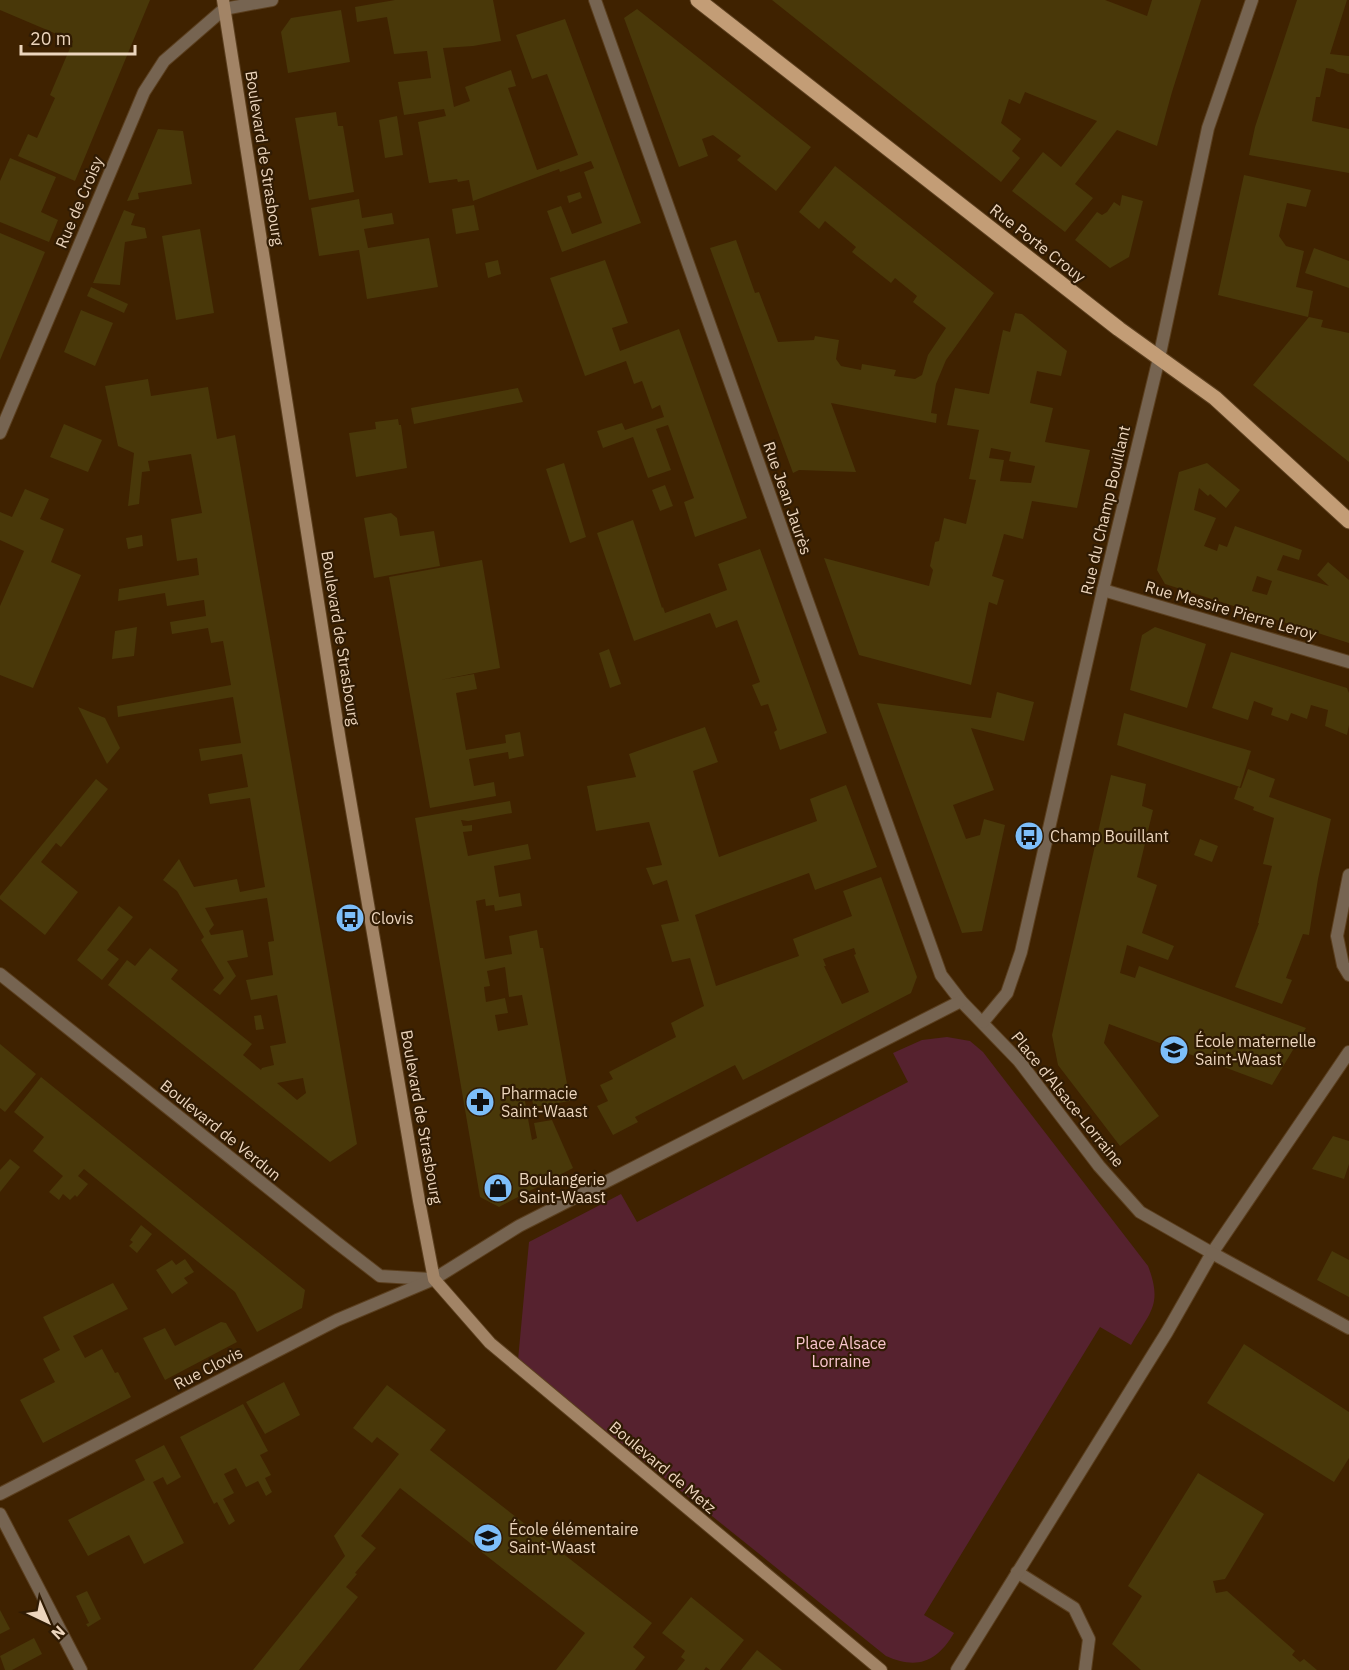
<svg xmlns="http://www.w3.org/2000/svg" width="1349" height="1670" font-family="'IBM Plex Sans',sans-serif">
	<rect width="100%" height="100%" fill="#3f2200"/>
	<path fill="#56222f" d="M947,1037l23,4 13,11 165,214c15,39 2,46 -17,79l-31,-18 -176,288 30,18c-17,29 -37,37 -68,23l-368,-296 11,-118 92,-48 16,28 271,-140 -15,-29 29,-13z"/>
	<g fill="#493809" fill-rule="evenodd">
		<polygon points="0,0 150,0 75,181 18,156 28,134 37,138 55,98 50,95 73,41 0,10"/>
		<polygon points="395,0 493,0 501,41 473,46 443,48 454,107 470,101 465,87 511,70 516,86 508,88 537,170 578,155 547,74 532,79 516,35 565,19 641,223 562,252 547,211 561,206 572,234 602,223 584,172 594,168 591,161 560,172 559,169 473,201 469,180 458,182 457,179 429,183 418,122 446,116 444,109 404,115 398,82 431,78 427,51 394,54 387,17 357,22 355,7"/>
		<polygon points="772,0 1105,0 1147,16 1152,0 1201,0 1172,92 1157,146 1117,130 1075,184 1093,198 1065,232 1012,191 1043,152 1061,167 1097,121 1025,92 1020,104 1009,99 1001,123 1021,139 1012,151 1020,158 1001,182"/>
		<polygon points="1297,0 1347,0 1330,54 1349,56 1349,74 1338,72 1333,69 1326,68 1320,97 1316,97 1312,121 1349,129 1349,173 1249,155 1255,127"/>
		<polygon points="637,9 811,147 776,191 737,160 741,156 713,135 702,139 708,156 679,167 624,18"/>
		<polygon points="341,10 350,62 288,73 281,32 291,18"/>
		<polygon points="336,112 338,126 343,126 354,192 309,200 295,118"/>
		<polygon points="397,116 403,155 385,158 379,120"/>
		<polygon points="158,129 183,131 192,184 138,193 139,199 127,201"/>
		<polygon points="10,158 56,177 41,212 58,220 49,242 0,222 0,181"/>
		<polygon points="835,166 994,293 946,360 936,384 931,413 937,414 936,423 831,403 856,472 799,470 793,473 710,248 736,240 755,293 759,292 778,342 814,340 815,336 839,340 836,359 841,366 861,370 862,364 896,370 894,376 915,379 922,375 928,355 946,328 913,302 917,296 895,278 891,283 852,252 856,247 825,221 819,229 799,212"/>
		<polygon points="1244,175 1311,190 1306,207 1287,203 1279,236 1286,246 1304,251 1296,287 1313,291 1308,317 1218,295"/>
		<polygon points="580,192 582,198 569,203 567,196"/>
		<polygon points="1122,195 1143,201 1129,257 1110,268 1075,240 1097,212 1102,215 1107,212 1114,202 1120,206"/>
		<polygon points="359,199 362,218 392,213 394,224 364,229 368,248 429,238 438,287 367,299 359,250 319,256 311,208"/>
		<polygon points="474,205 479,230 456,234 452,209"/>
		<polygon points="124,210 135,214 131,225 145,228 147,238 125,242 120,285 93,283"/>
		<polygon points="200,229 214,313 176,320 162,236"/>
		<polygon points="0,233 45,252 0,360"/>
		<polygon points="1314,248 1349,261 1349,288 1305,273"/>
		<polygon points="498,260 501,274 488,278 485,263"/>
		<polygon points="605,260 628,323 612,328 620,351 679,329 747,518 695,537 684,502 694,498 668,425 656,429 671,470 648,478 633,437 603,448 597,431 622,423 625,430 664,417 660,405 652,409 642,381 634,384 626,361 585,376 550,278"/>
		<polygon points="91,287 128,304 124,313 87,296"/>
		<polygon points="81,310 113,323 95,366 64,352"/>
		<path d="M1015,313l7,1 45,37 -6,25 -24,-5 -7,32 23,5 -8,34 45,8 -13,58 -45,-7 -9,38 -19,-5 -12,42 12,4 -7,25 -8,-3 -18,83 -112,-30 -35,-97 105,28 4,-16 -3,-4 5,-24 4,-1 5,-23 22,6 10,-44 -7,-1 10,-49 -32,-5 8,-37 34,6 14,-64 7,2zM991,448l20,4 -2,9 26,5 -4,17 -31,-2 4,-21 -15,-2z"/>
		<polygon points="1309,317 1323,320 1321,327 1349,333 1349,462 1253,385"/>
		<path d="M148,379l3,17 57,-9 9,52 18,-4 122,709 -27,18 -222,-177 19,-25 8,6 15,-18 28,22 -7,9 81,65 -9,11 18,15 1,-2 12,-3 -4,-19 16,-3 -9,-48 -26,5 -5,-20 27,-5 -5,-33 6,-1 -7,-43 -62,10 9,17 -5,6 2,4 32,-5 5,27 -21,4 9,15 -16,19 -7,-5 11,-12 -23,-38 3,-3 -27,-46 -14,-11 16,-21 15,28 43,-8 3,13 25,-5 -15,-89 -40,6 -2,-10 40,-7 -6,-33 -41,7 -2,-12 42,-6 -8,-46 -115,20 -1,-11 114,-21 -8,-44 -12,2 -3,-15 -36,6 -2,-12 36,-6 -2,-16 -37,6 -2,-13 -47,8 1,-12 80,-14 -2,-17 -20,3 -6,-42 31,-6 -11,-59 -43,7 2,10 -8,1 -3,32 -11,2 6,-53 -16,-7 -13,-60zM303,1078l3,15 -9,7 -20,-17z"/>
		<polygon points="518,388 523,402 414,424 411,408"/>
		<polygon points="398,419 399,425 401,425 407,468 356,477 349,433 376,429 375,422"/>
		<polygon points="64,424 102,440 88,472 50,457"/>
		<polygon points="564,463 586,537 570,543 546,469"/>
		<path d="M1207,463l33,27 -14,18 -16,-14 -2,2 -9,-8 -5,22 22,8 -12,28 13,5 2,-7 8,3 8,-21 67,24 -3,10 -16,-5 -6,15 52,16 -12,-11 11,-13 21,18v63l-184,-59 -8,-14 22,-98zM1257,576l15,5 -5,14 -15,-4z"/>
		<polygon points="665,485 673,506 660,511 652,490"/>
		<polygon points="25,489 49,499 40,519 64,529 51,562 81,575 33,688 0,675 0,606 24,551 0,540 0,512 12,517"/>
		<polygon points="391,513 397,518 400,536 434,531 440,566 374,578 364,518"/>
		<polygon points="633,520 662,608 663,607 665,613 727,590 718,564 760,549 827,733 780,750 774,732 777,730 768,704 761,706 752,685 760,682 737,620 716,628 710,613 634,641 597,533"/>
		<polygon points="142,535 143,546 128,549 126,538"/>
		<polygon points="482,560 500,668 440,680 474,674 477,689 456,693 466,750 506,743 505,735 520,732 524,756 509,759 508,752 469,759 474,786 494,782 496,796 430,808 389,577"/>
		<polygon points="137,627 134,656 112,659 115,631"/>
		<polygon points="1155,627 1206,644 1187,708 1130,690 1142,635"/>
		<polygon points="609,649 621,684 610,688 599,653"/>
		<polygon points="1231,652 1347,688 1349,693 1349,725 1347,735 1325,726 1328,710 1311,705 1307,719 1291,713 1288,721 1271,715 1273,708 1254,701 1248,720 1212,708"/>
		<polygon points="997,692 1034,702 1024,741 971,728 994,790 953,805 966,839 980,835 984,819 1005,825 982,931 962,933 877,703 991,718"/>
		<polygon points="78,707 105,718 120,748 107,764"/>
		<polygon points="1124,713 1251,751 1240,787 1117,745"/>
		<path d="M705,727l13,35 -25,9 26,86 98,-36 -7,-22 36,-14 31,82 -62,23 -6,-17 -114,42 21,71 83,-30 -6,-17 59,-23 -9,-25 38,-14 36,100 -6,16 -168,87 -8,-15 -100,52 3,5 -25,13 -16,-29 11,-5 -8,-16 13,-6 -4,-7 67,-35 -5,-14 33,-17 -14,-48 -18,4 -11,-37 18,-4 -12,-41 -14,5 -7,-17 16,-3 -13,-43 -53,9 -9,-45 49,-9 -7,-23zM854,948l2,6 -2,1 15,37 -27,12 -18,-38h2l-3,-7z"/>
		<polygon points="1248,769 1275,779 1269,797 1331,819 1318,879 1309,935 1303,934 1286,978 1292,980 1282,1004 1235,987 1259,923 1258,923 1272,866 1263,864 1274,818 1253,810 1254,807 1234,799 1238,787 1241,788"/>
		<polygon points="1111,775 1146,784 1142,806 1153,810 1137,877 1157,885 1142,933 1174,946 1168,960 1127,945 1120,973 1135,978 1139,966 1306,1028 1272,1085 1109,1024 1104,1043 1159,1116 1120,1146 1058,1065 1052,1035"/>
		<polygon points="96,779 108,789 61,847 56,843 41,862 78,892 45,935 0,899 0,896"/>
		<path d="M510,801l2,12 -44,8 -7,-1 2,6 9,-1v6l-9,1 5,24 60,-12 3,15 -37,7 5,31 21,-4 2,13 -27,5 -1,-6 -8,1 -1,-7 -9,2 9,58 27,-5 -3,-18 28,-6 3,18h3l27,153 -36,6 -2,-7 -7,1 1,7 6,32 5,-2 -3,-15 18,-3 21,48 -74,39 -19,-10 -65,-379zM505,967l4,30 13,-2 6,30 -30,6 -3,-16 13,-2 -3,-15 -19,4 -2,-15 6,-1 -3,-15z"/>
		<polygon points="1200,839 1218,846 1212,862 1194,855"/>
		<polygon points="119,906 133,917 107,950 119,959 102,980 77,960"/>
		<polygon points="261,1015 264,1029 256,1030 254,1016"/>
		<polygon points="0,1044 36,1074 5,1112 0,1108"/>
		<polygon points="41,1077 305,1290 302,1308 257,1332 235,1292 84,1169 78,1176 88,1184 77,1197 75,1195 70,1200 63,1194 59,1200 49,1192 63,1176 33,1151 44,1137 14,1112"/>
		<polygon points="1333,1136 1349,1141 1349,1164 1344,1179 1312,1169"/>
		<polygon points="10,1159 20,1167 0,1192 0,1170"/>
		<polygon points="141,1225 152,1234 137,1253 129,1246 133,1242 130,1240"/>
		<polygon points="1332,1251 1349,1260 1349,1297 1317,1280"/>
		<polygon points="185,1259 194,1272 184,1278 188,1283 172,1294 156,1270 172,1260 176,1265"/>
		<polygon points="113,1283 128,1309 73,1336 85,1358 102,1349 115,1373 118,1372 131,1397 43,1443 20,1400 55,1382 43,1359 60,1350 43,1317"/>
		<polygon points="221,1322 226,1323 237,1342 165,1380 143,1338 165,1328 175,1346"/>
		<polygon points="1244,1344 1349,1412 1349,1458 1334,1482 1207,1403"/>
		<polygon points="284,1382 300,1415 265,1434 246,1402"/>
		<polygon points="387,1385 446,1430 430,1450 652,1623 633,1647 645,1657 635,1670 556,1670 585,1633 400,1488 361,1536 376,1548 355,1573 357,1574 346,1587 358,1597 325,1638 299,1670 253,1670 345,1556 334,1536 399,1454 377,1437 372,1443 353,1428"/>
		<polygon points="243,1404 268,1451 260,1455 271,1475 265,1478 272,1492 266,1496 258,1481 246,1487 236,1468 224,1474 234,1493 223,1499 235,1521 229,1525 217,1502 214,1504 180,1437"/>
		<polygon points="164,1445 181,1477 167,1485 163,1477 153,1482 184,1543 144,1564 129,1535 88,1556 68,1520 145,1480 135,1460"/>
		<polygon points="1198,1473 1264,1514 1225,1579 1213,1581 1216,1593 1227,1591 1295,1651 1292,1655 1300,1662 1304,1659 1317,1670 1141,1670 1112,1644 1142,1596 1128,1586"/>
		<polygon points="87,1591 101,1619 88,1627 86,1624 89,1623 76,1596"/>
		<polygon points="691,1597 744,1640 720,1670 710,1670 706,1667 704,1670 677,1670 685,1660 681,1657 685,1651 662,1633"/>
		<polygon points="0,1610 10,1629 0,1634"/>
		<polygon points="34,1638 42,1654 12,1670 5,1670 0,1656"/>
		<polygon points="757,1650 782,1670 741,1670"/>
	</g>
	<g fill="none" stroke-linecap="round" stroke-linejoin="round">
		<g stroke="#5b3f1e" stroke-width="14">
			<polyline id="service" points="1017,1572 1074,1608 1089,1639 1085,1670"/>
		</g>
		<g stroke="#5b3f1e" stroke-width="14">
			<polyline id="pedestrian" points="1212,1253 1349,1052"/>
		</g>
		<g stroke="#5b3f1e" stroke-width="14">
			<g id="minor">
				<polyline points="595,0 802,586 941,975 961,1001 1019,1061 1099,1166 1140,1212 1212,1253 1167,1332 957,1670"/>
				<polyline points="0,433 144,92 164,61 224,9 272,0"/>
				<polyline points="1103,590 1349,662"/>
				<polyline points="1349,875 1337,936 1343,965 1349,975"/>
				<polyline points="0,974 336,1242 380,1276 430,1279"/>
				<polyline points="983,1022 1007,993 1021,952 1103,590 1159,358 1208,128 1252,0"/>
				<polyline points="1212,1253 1349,1328"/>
				<polyline points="0,1494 337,1320 434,1279 519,1226 961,1001"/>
				<polyline points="0,1514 81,1670"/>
			</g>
		</g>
		<g stroke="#5b3f1e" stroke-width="14">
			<polyline id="secondary" points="223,0 340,741 419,1201 434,1279 490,1343 881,1670"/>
		</g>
		<g stroke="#5b3f1e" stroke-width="17">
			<polyline id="primary" points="698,0 1119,329 1215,398 1349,521"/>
		</g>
		<use href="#service" stroke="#766451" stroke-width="12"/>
		<use href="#pedestrian" stroke="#766451" stroke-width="12"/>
		<use href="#minor" stroke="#766451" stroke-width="12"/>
		<use href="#secondary" stroke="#a28466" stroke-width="12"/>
		<use href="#primary" stroke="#c39d76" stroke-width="15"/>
	</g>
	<defs>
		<g id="bus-disc" transform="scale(1.5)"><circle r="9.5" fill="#7dbef9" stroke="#301b03"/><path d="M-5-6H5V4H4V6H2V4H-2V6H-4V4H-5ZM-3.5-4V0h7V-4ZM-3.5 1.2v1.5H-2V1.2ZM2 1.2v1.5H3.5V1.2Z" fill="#111"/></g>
		<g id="school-disc" transform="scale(1.5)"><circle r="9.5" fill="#7dbef9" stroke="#301b03"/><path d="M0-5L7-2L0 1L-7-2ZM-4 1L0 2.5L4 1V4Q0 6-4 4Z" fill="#111"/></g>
		<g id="pharmacy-disc" transform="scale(1.5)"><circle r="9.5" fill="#7dbef9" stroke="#301b03"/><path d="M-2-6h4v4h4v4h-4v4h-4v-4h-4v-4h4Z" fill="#111"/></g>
		<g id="shop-disc" transform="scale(1.5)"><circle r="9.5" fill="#7dbef9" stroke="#301b03"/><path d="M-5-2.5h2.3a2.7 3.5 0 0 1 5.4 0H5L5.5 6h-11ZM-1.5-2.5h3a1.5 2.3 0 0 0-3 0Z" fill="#111"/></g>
	</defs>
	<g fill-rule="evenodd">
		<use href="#bus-disc" x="1029" y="836"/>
		<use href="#bus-disc" x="350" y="918"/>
		<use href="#school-disc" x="1174" y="1050"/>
		<use href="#pharmacy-disc" x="480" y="1102"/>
		<use href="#shop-disc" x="498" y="1188"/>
		<use href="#school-disc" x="488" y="1538"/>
	</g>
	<g text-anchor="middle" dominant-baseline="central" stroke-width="4.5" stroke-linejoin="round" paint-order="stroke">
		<g font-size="16" fill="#ecd5bd" stroke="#301b03">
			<text transform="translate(265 158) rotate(81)">Boulevard de Strasbourg</text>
			<text transform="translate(79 202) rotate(-67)">Rue de Croisy</text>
			<text transform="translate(1038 243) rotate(38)">Rue Porte Crouy</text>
			<text transform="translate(788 498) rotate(71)">Rue Jean Jaurès</text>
			<text transform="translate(1105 510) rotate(-77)">Rue du Champ Bouillant</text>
			<text transform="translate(1231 610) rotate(16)">Rue Messire Pierre Leroy</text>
			<text transform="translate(341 638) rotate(81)">Boulevard de Strasbourg</text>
			<text transform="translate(1068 1099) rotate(51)">Place d'Alsace-Lorraine</text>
			<text transform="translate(422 1117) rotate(80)">Boulevard de Strasbourg</text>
			<text transform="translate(221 1130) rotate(39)">Boulevard de Verdun</text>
			<text transform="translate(208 1368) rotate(-27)">Rue Clovis</text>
			<text transform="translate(663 1467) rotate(40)">Boulevard de Metz</text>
		</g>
		<g font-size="16" fill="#ecd5bd" stroke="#301b03" text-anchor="start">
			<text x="1050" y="836">Champ Bouillant</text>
			<text x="371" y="918">Clovis</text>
			<text x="1195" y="1041">École maternelle<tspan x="1195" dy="18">Saint-Waast</tspan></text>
			<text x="501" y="1093">Pharmacie<tspan x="501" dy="18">Saint-Waast</tspan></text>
			<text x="519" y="1179">Boulangerie<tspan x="519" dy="18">Saint-Waast</tspan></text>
			<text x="509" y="1529">École élémentaire<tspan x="509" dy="18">Saint-Waast</tspan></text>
		</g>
		<g font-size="16" fill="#f9c5ce" stroke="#301b03">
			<text x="841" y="1343">Place Alsace<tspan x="841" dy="18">Lorraine</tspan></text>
		</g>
	</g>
	<g transform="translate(48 1622) rotate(136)" stroke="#301b03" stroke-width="4.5" paint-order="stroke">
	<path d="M0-4.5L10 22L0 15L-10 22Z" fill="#ecd5bd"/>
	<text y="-9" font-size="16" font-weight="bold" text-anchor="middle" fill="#ecd5bd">N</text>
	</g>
	<path d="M21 45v9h114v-9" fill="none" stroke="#ecd5bd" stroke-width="3"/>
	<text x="30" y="45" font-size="18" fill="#ecd5bd" stroke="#301b03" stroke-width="4.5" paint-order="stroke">20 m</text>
</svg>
